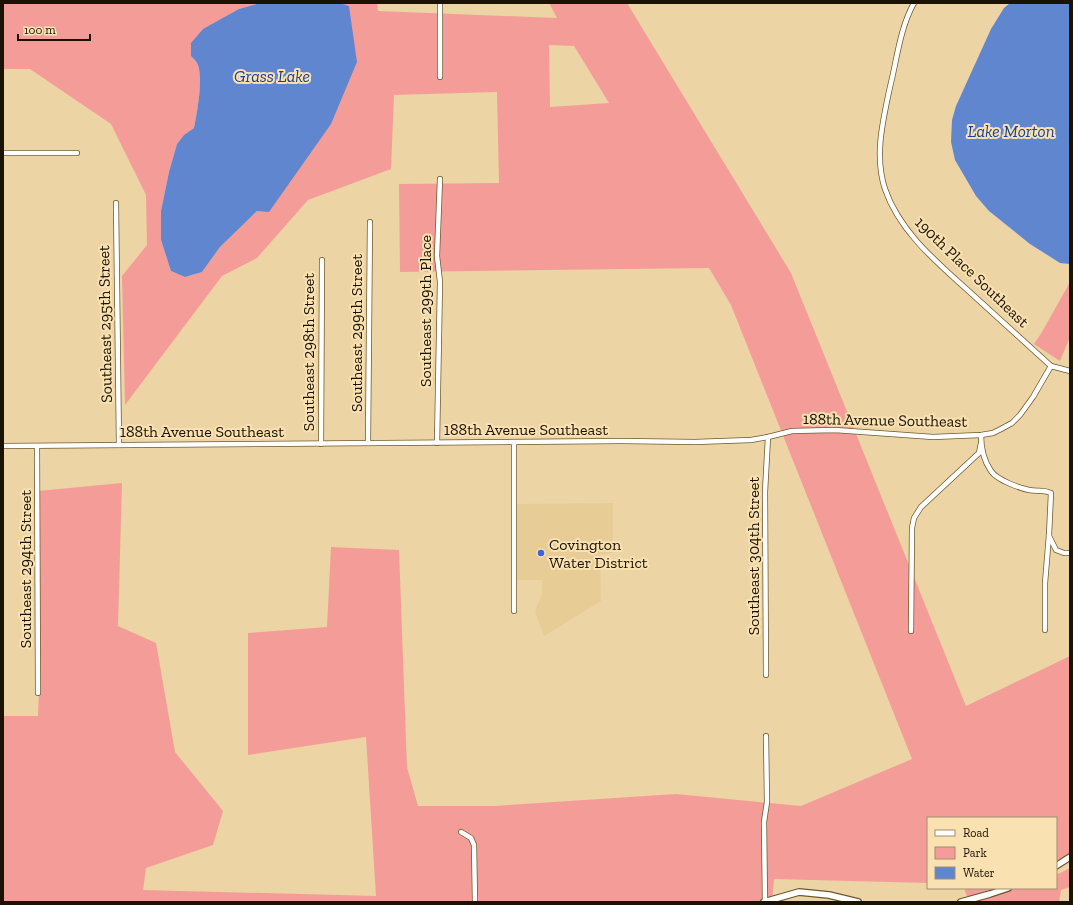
<svg xmlns="http://www.w3.org/2000/svg" width="1073" height="905" font-family="'Zilla Slab',serif">
	<rect width="100%" height="100%" fill="#ecd4a5"/>
	<polygon fill="#e8cc96" points="613,503 613,553 600,554 601,601 544,636 535,611 542,595 542,580 516,580 515,504"/>
	<g fill="#f49d98" fill-rule="evenodd">
		<path d="M3,3h257l-21,6 -48,47c2,2 5,5 6,7 7,12 0,51 -3,65l-10,7 -7,9 -8,28 -8,39v29l10,31 14,6 17,-5 18,-25 37,-36 92,-205 -9,-3h37l1,8 179,7 -8,-15h78l164,270 175,433 104,-50v197l-14,10v-45h-128v65l-154,-4 -2,23h-769v-186h35l1,-27 -1,-198 84,-8 -4,143 38,17 19,109 48,59 -10,34 -67,23 -3,22 233,6 -10,-159 -118,18v-122l79,-6 4,-80 68,3 8,217 11,39h76l182,-12 125,12 111,-47 -181,-454 -22,-37 -309,4 -1,-88 100,-1 -2,-91 -103,3 -3,74 -83,31 -51,58 -35,18 -97,129 -3,-129 25,-31 -1,-50 -35,-71 -81,-55h-27zM549,45l25,1 35,57 -59,4z"/>
		<polygon points="1070,282 1070,337 1060,361 1034,344 1042,332"/>
		<polygon points="1070,868 1070,887 1061,890 1059,902 969,902 964,888 1056,888 1056,875"/>
	</g>
	<g fill="#6186d0">
		<path d="M260,3h80l9,3 8,56 -26,62 -62,88 -12,-1 -37,36 -18,25 -17,5 -14,-6 -10,-31v-29l8,-39 8,-28 7,-9 10,-7c3,-14 10,-53 3,-65 -1,-2 -4,-5 -6,-7v-13l12,-14 36,-20z"/>
		<polygon points="1010,3 1070,3 1070,264 1060,263 1030,244 989,211 976,196 955,160 951,142 952,120 956,106 991,29 1004,8"/>
	</g>
	<g fill="none" stroke-linecap="round" stroke-linejoin="round">
		<g stroke="#6e592d" stroke-width="6">
			<g id="minor">
				<polyline points="440,3 440,77"/>
				<path d="M914,3c-14,25 -17,56 -24,84 -7,33 -16,69 -5,102 15,44 54,75 88,106 26,24 52,47 78,71l19,5"/>
				<polyline points="3,153 77,153"/>
				<polyline points="116,203 119,445"/>
				<path d="M981,435c0,12 3,26 10,36 6,9 28,17 38,19 9,2 13,-1 22,3l-2,42 -4,48v47"/>
				<polyline points="368,443 370,222"/>
				<polyline points="437,443 440,282 437,256 440,179"/>
				<polyline points="321,444 322,260"/>
				<polyline points="3,446 621,441 695,442 751,440 768,437 792,431 835,430 933,437 981,435 993,433 1001,429 1012,423 1020,415 1033,397 1051,366"/>
				<polyline points="37,446 38,693"/>
				<polyline points="1049,536 1056,550 1064,553 1070,553"/>
				<polyline points="514,611 514,442"/>
				<polyline points="911,631 912,528 914,518 921,507 979,453 981,443"/>
				<polyline points="766,675 765,492 768,437"/>
				<polyline points="461,832 471,838 474,845 475,902"/>
				<polyline points="765,902 764,822 767,802 766,736"/>
			</g>
		</g>
		<g stroke="#6e592d" stroke-width="8">
			<g id="tertiary">
				<polyline points="1056,866 1070,857"/>
				<polyline points="764,902 799,892 829,895 858,902"/>
				<polyline points="961,902 990,894 1008,888"/>
			</g>
		</g>
		<use href="#minor" stroke="#fff" stroke-width="4.5"/>
		<use href="#tertiary" stroke="#fff" stroke-width="5.5"/>
	</g>
	<circle fill="#3667d7" stroke="#f9e1b2" stroke-width="1.5" cx="541" cy="553" r="4"/>
	<g text-anchor="middle" dominant-baseline="central" stroke-width="4" stroke-linejoin="round" paint-order="stroke">
		<g font-size="16" fill="#1a1202" stroke="#f9e1b2">
			<text transform="translate(972 272) rotate(44)">190th Place Southeast</text>
			<text transform="translate(425 311) rotate(-90)">Southeast 299th Place</text>
			<text transform="translate(105 324) rotate(-91)">Southeast 295th Street</text>
			<text transform="translate(356 333) rotate(-90)">Southeast 299th Street</text>
			<text transform="translate(308 352) rotate(-90)">Southeast 298th Street</text>
			<text transform="translate(885 420) rotate(1)">188th Avenue Southeast</text>
			<text x="526" y="429">188th Avenue Southeast</text>
			<text x="202" y="431">188th Avenue Southeast</text>
			<text transform="translate(753 556) rotate(-90)">Southeast 304th Street</text>
			<text transform="translate(25 569) rotate(-90)">Southeast 294th Street</text>
		</g>
		<g font-size="16" fill="#1a1202" stroke="#f9e1b2" text-anchor="start">
			<text x="549" y="544">Covington<tspan x="549" dy="18">Water District</tspan></text>
		</g>
		<g font-size="17" font-style="italic" fill="#193f96" stroke="#f9e1b2">
			<text x="272" y="76">Grass Lake</text>
			<text x="1011" y="131">Lake Morton</text>
		</g>
	</g>
	<rect width="1073" height="905" fill="none" stroke="#1a1202" stroke-width="8"/>
	<rect x="927" y="817" width="130" height="72" fill="#f9e1b2" stroke="#a08e6c"/>
	<rect x="935" y="830" width="20" height="6" fill="#ffffff" stroke="#a08e6c"/>
	<text x="963" y="837" font-size="12" fill="#1a1202">Road</text>
	<rect x="935" y="847" width="20" height="12" fill="#f49d98" stroke="#a08e6c"/>
	<text x="963" y="857" font-size="12" fill="#1a1202">Park</text>
	<rect x="935" y="867" width="20" height="12" fill="#6186d0" stroke="#a08e6c"/>
	<text x="963" y="877" font-size="12" fill="#1a1202">Water</text>
	<path d="M18 34v6h72v-6" fill="none" stroke="#1a1202" stroke-width="2"/>
	<text x="24" y="34" font-size="12" fill="#1a1202" stroke="#f9e1b2" stroke-width="3" paint-order="stroke">100 m</text>
</svg>
